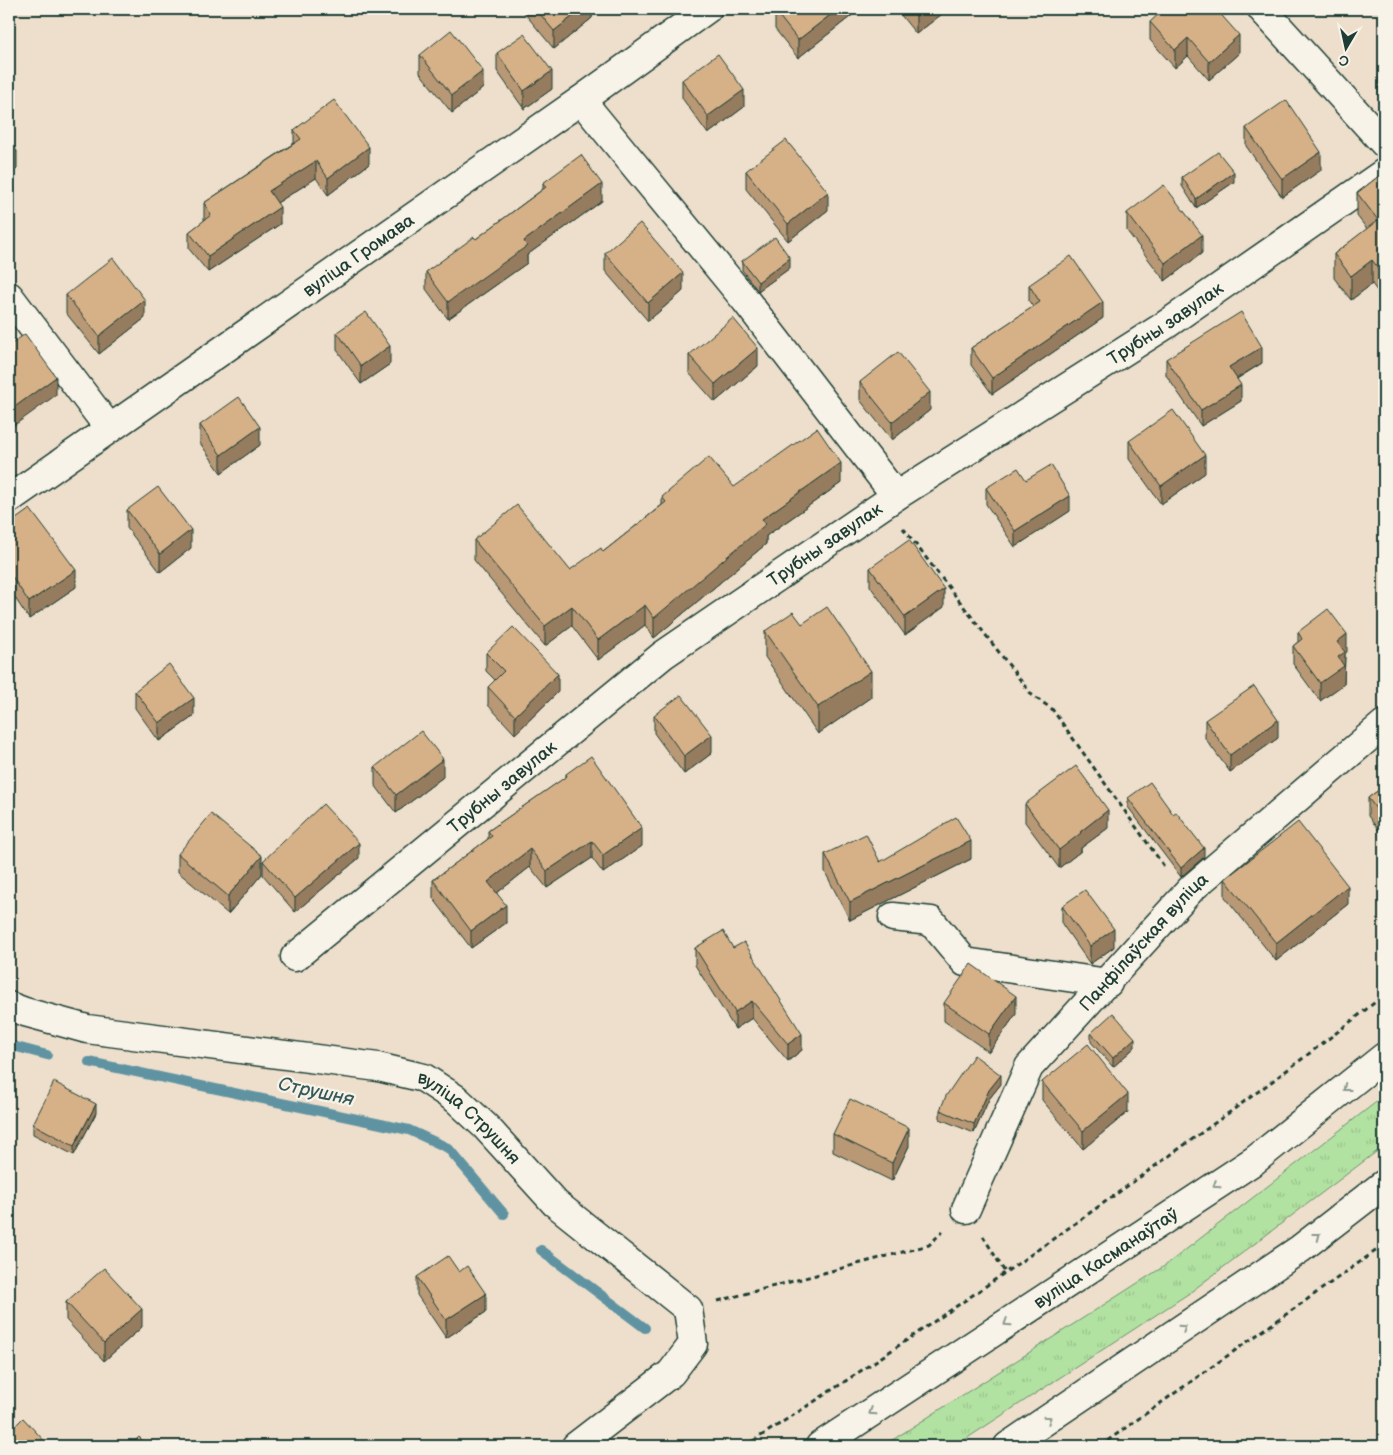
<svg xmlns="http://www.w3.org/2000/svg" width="1393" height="1455" font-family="'Balsamiq Sans',sans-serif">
	<defs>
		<pattern id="grass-tufts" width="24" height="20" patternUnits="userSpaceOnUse" patternTransform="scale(1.25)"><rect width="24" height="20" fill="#b2e2a2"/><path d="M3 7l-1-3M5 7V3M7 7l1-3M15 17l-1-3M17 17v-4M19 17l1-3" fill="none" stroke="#99c38c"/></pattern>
	</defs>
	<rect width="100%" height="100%" fill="#eddfcb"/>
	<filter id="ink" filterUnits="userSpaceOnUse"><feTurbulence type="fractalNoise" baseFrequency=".02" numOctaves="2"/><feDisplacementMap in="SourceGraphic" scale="10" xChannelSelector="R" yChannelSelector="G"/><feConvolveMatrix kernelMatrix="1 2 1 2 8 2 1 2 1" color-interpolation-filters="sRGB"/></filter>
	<g filter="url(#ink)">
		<polygon fill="url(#grass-tufts)" stroke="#68906b" points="1384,1096 1384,1146 1188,1294 955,1446 883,1446 1166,1265"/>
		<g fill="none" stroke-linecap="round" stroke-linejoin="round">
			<g stroke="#6093a2" stroke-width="10">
				<polyline points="9,1045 47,1055"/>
				<polyline points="89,1062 409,1130 448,1148 504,1214"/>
				<polyline points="541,1250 645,1328"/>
			</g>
			<g stroke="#1f3d34" stroke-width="31">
				<g id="minor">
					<polyline points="1262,9 1384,143"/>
					<polyline points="581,100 746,301 896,496"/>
					<polyline points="9,296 109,428"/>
					<path id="s1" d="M9,499l572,-399 126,-91"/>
					<polyline points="893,917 931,921 965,962 1108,983"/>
					<path id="s2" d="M295,957l368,-302 233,-159 268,-170 220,-153"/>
					<path id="s3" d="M9,1006l16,6 62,17 291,38 46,11 32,21 30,28 69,76 133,106 5,35 -22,29 -95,73"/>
					<path id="s4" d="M966,1209l63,-142 163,-179 192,-164"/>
				</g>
			</g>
			<g stroke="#1f3d34" stroke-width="31">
				<g id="major">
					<path id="s5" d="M820,1446l435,-286 129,-103"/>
					<polyline points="1008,1446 1300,1249 1384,1184"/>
				</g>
			</g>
			<g stroke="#1f3d34" stroke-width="3" stroke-dasharray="5 4" stroke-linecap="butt">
				<polyline points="903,528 1032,695 1052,709 1166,869"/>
				<polyline points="983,1236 1006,1274"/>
				<polyline points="718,1301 929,1245 943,1231"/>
				<path d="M745,1446c139,-88 273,-181 406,-277 79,-57 158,-113 233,-174"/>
				<polyline points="1100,1446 1384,1245"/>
			</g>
			<use href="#minor" stroke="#f7f3e8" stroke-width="28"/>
			<use href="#major" stroke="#f7f3e8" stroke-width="28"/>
		</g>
		<g fill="#b89875" stroke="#1f3d34">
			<polygon points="521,9 592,9 592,18 554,49"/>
			<polygon points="777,9 860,9 798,58 775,29 775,11"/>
			<polygon points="896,9 942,9 942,14 916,34"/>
			<polygon points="1150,22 1239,53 1209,80 1188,56 1175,68 1150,40"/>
			<polygon points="497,53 552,89 524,109 497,71"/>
			<polygon points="420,55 483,88 452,113 420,73"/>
			<polygon points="1384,70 1384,99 1379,93 1379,75"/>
			<polygon points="682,80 744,107 708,134 682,98"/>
			<polygon points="1246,128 1321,170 1282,197 1246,146"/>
			<polygon points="294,130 369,164 328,195 316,178 277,203 280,224 208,272 189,249 189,232 204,221 204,203 294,143"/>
			<polygon points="746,171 828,210 788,241 746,189"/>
			<polygon points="1384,172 1384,300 1372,284 1351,300 1334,278 1334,254 1367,229 1357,216 1357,193"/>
			<polygon points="1182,177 1234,182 1196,208 1182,186"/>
			<polygon points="543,183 602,201 527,255 527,263 448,319 426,289 426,272 476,239 543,189"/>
			<polygon points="1127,213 1202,253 1165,281 1127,231"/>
			<polygon points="605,253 683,291 648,321 605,271"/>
			<polygon points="742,261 790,268 758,291 742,270"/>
			<polygon points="1029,285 1103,318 992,394 971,365 971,348 1033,307 1029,301"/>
			<polygon points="66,295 145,318 99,354 66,313"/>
			<polygon points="337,332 390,364 361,384 337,350"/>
			<polygon points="689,355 758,366 715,402 689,373"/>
			<polygon points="1166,359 1262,363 1237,379 1241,401 1201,426 1166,375"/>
			<polygon points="860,382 930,410 892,440 860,400"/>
			<polygon points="200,425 260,445 221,473 200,443"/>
			<polygon points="1129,441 1205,473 1161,504 1129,459"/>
			<polygon points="1026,480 1070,511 1015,547 986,504 986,488"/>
			<polygon points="841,483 766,536 766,544 654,638 645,625 598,660 572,626 545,646 474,560 474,540 570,570 603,552 662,505 662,497 734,487"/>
			<polygon points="127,510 191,548 160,572 127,528"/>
			<polygon points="9,524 76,587 29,619 9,589"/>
			<polygon points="870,568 944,607 905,635 870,586"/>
			<polygon points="802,624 871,697 818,734 765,657 765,631"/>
			<polygon points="1298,632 1347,652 1345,654 1344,684 1320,701 1293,664 1293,646 1298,642"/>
			<polygon points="486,653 558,692 515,734 488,705 488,687 495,680 486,671"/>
			<polygon points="135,691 194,716 159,741 135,708"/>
			<polygon points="654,715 712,753 684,774 654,733"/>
			<polygon points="1205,720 1278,738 1230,772 1205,738"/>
			<polygon points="1384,735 1384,755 1379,749 1379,740"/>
			<polygon points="375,767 443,777 396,813 375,785"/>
			<polygon points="566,774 642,846 603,873 592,858 547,888 530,867 497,893 506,923 471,948 433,898 433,880 488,839 488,831 566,777"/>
			<polygon points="1384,786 1384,837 1368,816 1368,798"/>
			<polygon points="1128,798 1204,857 1181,877 1128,807"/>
			<polygon points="1025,804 1108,828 1081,848 1081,851 1059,868 1025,822"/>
			<polygon points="178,854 262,874 228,914 178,872"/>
			<polygon points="825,854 880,862 971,859 850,920 825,872"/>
			<polygon points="359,858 295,912 263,875 263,861"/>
			<polygon points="1225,879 1348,904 1276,961 1225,897"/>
			<polygon points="1062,906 1114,947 1090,964 1062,924"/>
			<polygon points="695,948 733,948 802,1050 788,1061 752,1018 735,1029 695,965"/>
			<polygon points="944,1003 1016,1014 989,1052 944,1021"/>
			<polygon points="1091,1033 1135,1047 1113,1067 1091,1042"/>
			<polygon points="1042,1082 1128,1112 1083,1149 1042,1100"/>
			<polygon points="1001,1084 989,1099 974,1133 940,1119 940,1110"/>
			<polygon points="96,1113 74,1155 33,1134 33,1124"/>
			<polygon points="833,1134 909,1146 892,1181 833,1152"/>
			<polygon points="459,1272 486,1312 446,1338 417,1295 417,1277"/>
			<polygon points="66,1302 142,1327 104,1361 66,1320"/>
		</g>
		<g fill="#967c5f" stroke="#1f3d34">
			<polygon points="582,9 592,9 592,18 554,49 554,31"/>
			<polygon points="838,9 860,9 798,58 798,40"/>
			<polygon points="925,9 942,9 942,14 916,34 916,16"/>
			<polygon points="1239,35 1239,53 1209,80 1209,62"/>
			<polygon points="1188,38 1188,56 1175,68 1175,50"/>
			<polygon points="483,71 483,88 452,113 452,95"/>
			<polygon points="552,71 552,89 524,109 524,91"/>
			<polygon points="744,90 744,107 708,134 708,116"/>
			<polygon points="369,147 369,164 328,195 328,178"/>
			<polygon points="17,151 17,169 9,176 9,158"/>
			<polygon points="1321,152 1321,170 1282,197 1282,179"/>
			<polygon points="316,161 316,178 269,208 269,191"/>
			<polygon points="1234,172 1234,182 1196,208 1196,199"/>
			<polygon points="602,184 602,201 527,255 527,263 448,319 448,302 524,241"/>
			<polygon points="828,192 828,210 788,241 788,224"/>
			<polygon points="280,207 280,224 208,272 208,256"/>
			<polygon points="1202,235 1202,253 1165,281 1165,263"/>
			<polygon points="790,258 790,268 758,291 758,282"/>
			<polygon points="1372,260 1372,284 1351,300 1351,276"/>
			<polygon points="683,273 683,291 648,321 648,303"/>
			<polygon points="145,300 145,318 99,354 99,336"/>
			<polygon points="1103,302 1103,318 992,394 992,378"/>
			<polygon points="390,346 390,364 361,384 361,366"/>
			<polygon points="1262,347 1262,363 1229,383 1229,367"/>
			<polygon points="758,348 758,366 715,402 715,384"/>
			<polygon points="56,377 56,395 9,429 9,411"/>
			<polygon points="1241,385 1241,401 1201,426 1201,410"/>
			<polygon points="930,392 930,410 892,440 892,422"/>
			<polygon points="260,427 260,445 221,473 221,455"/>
			<polygon points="1205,455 1205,473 1161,504 1161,486"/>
			<polygon points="841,463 841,483 766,536 766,544 654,638 654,618 762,519"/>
			<polygon points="1070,496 1070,511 1015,547 1015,531"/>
			<polygon points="191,530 191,548 160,572 160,554"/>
			<polygon points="76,570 76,587 29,619 29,602"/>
			<polygon points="944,589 944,607 905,635 905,617"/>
			<polygon points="645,605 645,625 598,660 598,640"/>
			<polygon points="572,606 572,626 545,646 545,626"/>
			<polygon points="1347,634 1347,652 1345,654 1344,684 1320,701 1320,683 1337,642"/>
			<polygon points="871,671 871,697 818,734 818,707"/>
			<polygon points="558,674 558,692 515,734 515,716"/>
			<polygon points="194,698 194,716 159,741 159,723"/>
			<polygon points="1278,720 1278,738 1230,772 1230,755"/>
			<polygon points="712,735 712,753 684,774 684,756"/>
			<polygon points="443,759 443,777 396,813 396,795"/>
			<polygon points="1108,810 1108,828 1081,848 1081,851 1059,868 1059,850 1080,832"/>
			<polygon points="10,823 10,841 9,842 9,824"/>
			<polygon points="642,828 642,846 603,873 603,855"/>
			<polygon points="592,841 592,858 547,888 547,871"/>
			<polygon points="971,841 971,859 850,920 850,902"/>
			<polygon points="359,843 359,858 295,912 295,898"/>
			<polygon points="1204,848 1204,857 1181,877 1181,868"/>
			<polygon points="530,849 530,867 488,900 488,882"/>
			<polygon points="262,856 262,874 228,914 228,896"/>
			<polygon points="1348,886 1348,904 1276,961 1276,943"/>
			<polygon points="506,905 506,923 471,948 471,931"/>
			<polygon points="1114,929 1114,947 1090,964 1090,946"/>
			<polygon points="1016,996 1016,1014 989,1052 989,1034"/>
			<polygon points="752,1001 752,1018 735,1029 735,1012"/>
			<polygon points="802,1034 802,1050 788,1061 788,1044"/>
			<polygon points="1135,1038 1135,1047 1113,1067 1113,1058"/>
			<polygon points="1001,1075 1001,1084 989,1099 974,1133 974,1124 989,1090"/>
			<polygon points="1128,1094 1128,1112 1083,1149 1083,1131"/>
			<polygon points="96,1104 96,1113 74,1155 74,1146"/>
			<polygon points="909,1128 909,1146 892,1181 892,1163"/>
			<polygon points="486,1294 486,1312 446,1338 446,1320"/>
			<polygon points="142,1309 142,1327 104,1361 104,1343"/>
		</g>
		<g fill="#d6b188" stroke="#1f3d34">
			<polygon points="536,9 582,9 554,31"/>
			<polygon points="777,9 838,9 798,40 775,11"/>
			<polygon points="910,9 925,9 916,16"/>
			<polygon points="1164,9 1216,9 1239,35 1209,62 1188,38 1175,50 1150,22"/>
			<polygon points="451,30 483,71 452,95 420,55"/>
			<polygon points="524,34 552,71 524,91 497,53"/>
			<polygon points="718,54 744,90 708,116 682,80"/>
			<polygon points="1384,70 1384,81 1379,75"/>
			<polygon points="334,100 369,147 328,178 316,161 269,191 280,207 208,256 189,232 211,215 204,203 301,139 294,130"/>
			<polygon points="1286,100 1321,152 1282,179 1246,128"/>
			<polygon points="786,140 828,192 788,224 746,171"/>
			<polygon points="9,141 17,151 9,158"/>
			<polygon points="1218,152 1234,172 1196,199 1182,177"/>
			<polygon points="581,155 602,184 524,241 527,246 448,302 426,272 474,237 476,239 546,187 543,183"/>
			<polygon points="1384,172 1384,276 1372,260 1351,276 1334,254 1378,220 1357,193"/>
			<polygon points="1164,185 1202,235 1165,263 1127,213"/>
			<polygon points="640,223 683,273 648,303 605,253"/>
			<polygon points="775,237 790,258 758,282 742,261"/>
			<polygon points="1071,256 1103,302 992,378 971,348 1040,302 1029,285"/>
			<polygon points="113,258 145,300 99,336 66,295"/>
			<polygon points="366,312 390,346 361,366 337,332"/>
			<polygon points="1241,312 1262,347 1229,367 1241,385 1201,410 1166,359"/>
			<polygon points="733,318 758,348 715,384 689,355"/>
			<polygon points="25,334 56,377 9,411 9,346"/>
			<polygon points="898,352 930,392 892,422 860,382"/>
			<polygon points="239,397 260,427 221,455 200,425"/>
			<polygon points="1173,410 1205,455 1161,486 1129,441"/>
			<polygon points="817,428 841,463 762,519 766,524 654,618 645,605 598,640 572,606 545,626 474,540 517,505 570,570 601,548 603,552 666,502 662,497 709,457 734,487"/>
			<polygon points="1051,465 1070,496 1015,531 986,488 1018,468 1026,480"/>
			<polygon points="158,487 191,530 160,554 127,510"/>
			<polygon points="30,509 76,570 29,602 9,572 9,524"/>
			<polygon points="909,540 944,589 905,617 870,568"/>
			<polygon points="827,607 871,671 818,707 765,631 793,612 802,624"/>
			<polygon points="1328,609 1347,634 1337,642 1345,652 1338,657 1344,666 1320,683 1293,646 1302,639 1298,632"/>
			<polygon points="513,627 558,674 515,716 488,687 504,671 486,653"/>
			<polygon points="169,664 194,698 159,723 135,691"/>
			<polygon points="1254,686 1278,720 1230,755 1205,720"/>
			<polygon points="681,695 712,735 684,756 654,715"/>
			<polygon points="421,731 443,759 396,795 375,767"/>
			<polygon points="1384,735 1384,746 1379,740"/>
			<polygon points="591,756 642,828 603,855 592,841 547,871 530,849 488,882 506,905 471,931 433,880 492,836 488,831 567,776 566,774"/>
			<polygon points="1076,766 1108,810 1080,832 1081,833 1059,850 1025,804"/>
			<polygon points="1150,782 1173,814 1176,812 1204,848 1181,868 1128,798"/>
			<polygon points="1384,786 1384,819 1368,798"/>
			<polygon points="323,804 359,843 295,898 263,861"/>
			<polygon points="211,814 262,856 228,896 178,854"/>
			<polygon points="956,817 971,841 850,902 825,854 866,834 880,862"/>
			<polygon points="1298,822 1348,886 1276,943 1225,879"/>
			<polygon points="1085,890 1114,929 1090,946 1062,906"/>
			<polygon points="723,931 733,948 744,942 802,1034 788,1044 752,1001 735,1012 695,948"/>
			<polygon points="971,964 1016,996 989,1034 944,1003"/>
			<polygon points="1113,1013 1135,1038 1113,1058 1091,1033"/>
			<polygon points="1088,1044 1128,1094 1083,1131 1042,1082"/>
			<polygon points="974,1055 1001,1075 989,1090 974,1124 940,1110 946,1096"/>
			<polygon points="54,1082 96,1104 74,1146 33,1124"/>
			<polygon points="850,1099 909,1128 892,1163 833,1134"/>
			<polygon points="448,1256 459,1272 467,1266 486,1294 446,1320 417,1277"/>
			<polygon points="104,1268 142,1309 104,1343 66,1302"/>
			<polygon points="23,1418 49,1446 9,1446 9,1432"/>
			<polygon points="139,1437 148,1446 130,1446"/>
		</g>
		<defs><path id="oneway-chevron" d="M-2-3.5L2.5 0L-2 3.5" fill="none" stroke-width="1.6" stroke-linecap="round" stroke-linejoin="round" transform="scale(1.25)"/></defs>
		<g stroke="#8b988e">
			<use href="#oneway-chevron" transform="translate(1346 1088) rotate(142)"/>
			<use href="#oneway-chevron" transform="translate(1216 1185) rotate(147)"/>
			<use href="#oneway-chevron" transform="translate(1317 1236) rotate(-38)"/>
			<use href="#oneway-chevron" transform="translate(1007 1323) rotate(147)"/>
			<use href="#oneway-chevron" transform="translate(1183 1328) rotate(-34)"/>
			<use href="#oneway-chevron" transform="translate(872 1412) rotate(147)"/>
			<use href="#oneway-chevron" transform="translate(1048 1419) rotate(-34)"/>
		</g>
	</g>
	<g text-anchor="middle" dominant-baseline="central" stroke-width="4.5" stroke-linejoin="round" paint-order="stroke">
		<g font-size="18" fill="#1f3d34" stroke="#f7f3e8">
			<text stroke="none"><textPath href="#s1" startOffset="426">вуліца Громава</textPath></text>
			<text stroke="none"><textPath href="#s2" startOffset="1078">Трубны завулак</textPath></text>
			<text stroke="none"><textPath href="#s2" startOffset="672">Трубны завулак</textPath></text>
			<text stroke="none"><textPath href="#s2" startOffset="268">Трубны завулак</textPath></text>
			<text stroke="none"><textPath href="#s4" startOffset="325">Панфілаўская вуліца</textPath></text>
			<text stroke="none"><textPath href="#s3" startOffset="482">вуліца Струшня</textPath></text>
			<text stroke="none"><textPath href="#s5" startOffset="342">вуліца Касманаўтаў</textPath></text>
		</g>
		<g font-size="19" font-style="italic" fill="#355a59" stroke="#f7f3e8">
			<text transform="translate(316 1092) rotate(12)">Струшня</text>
		</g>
	</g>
	<rect width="1393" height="1455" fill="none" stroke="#f7f3e8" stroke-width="30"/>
	<rect x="15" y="15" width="1363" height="1425" fill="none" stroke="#1f3d34" stroke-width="2" filter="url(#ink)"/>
	<g transform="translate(1346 48) rotate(189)" stroke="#f7f3e8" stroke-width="4" paint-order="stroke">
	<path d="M0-4L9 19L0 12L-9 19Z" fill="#1f3d34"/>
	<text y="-8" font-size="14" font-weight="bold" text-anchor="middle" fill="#1f3d34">С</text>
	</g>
</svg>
